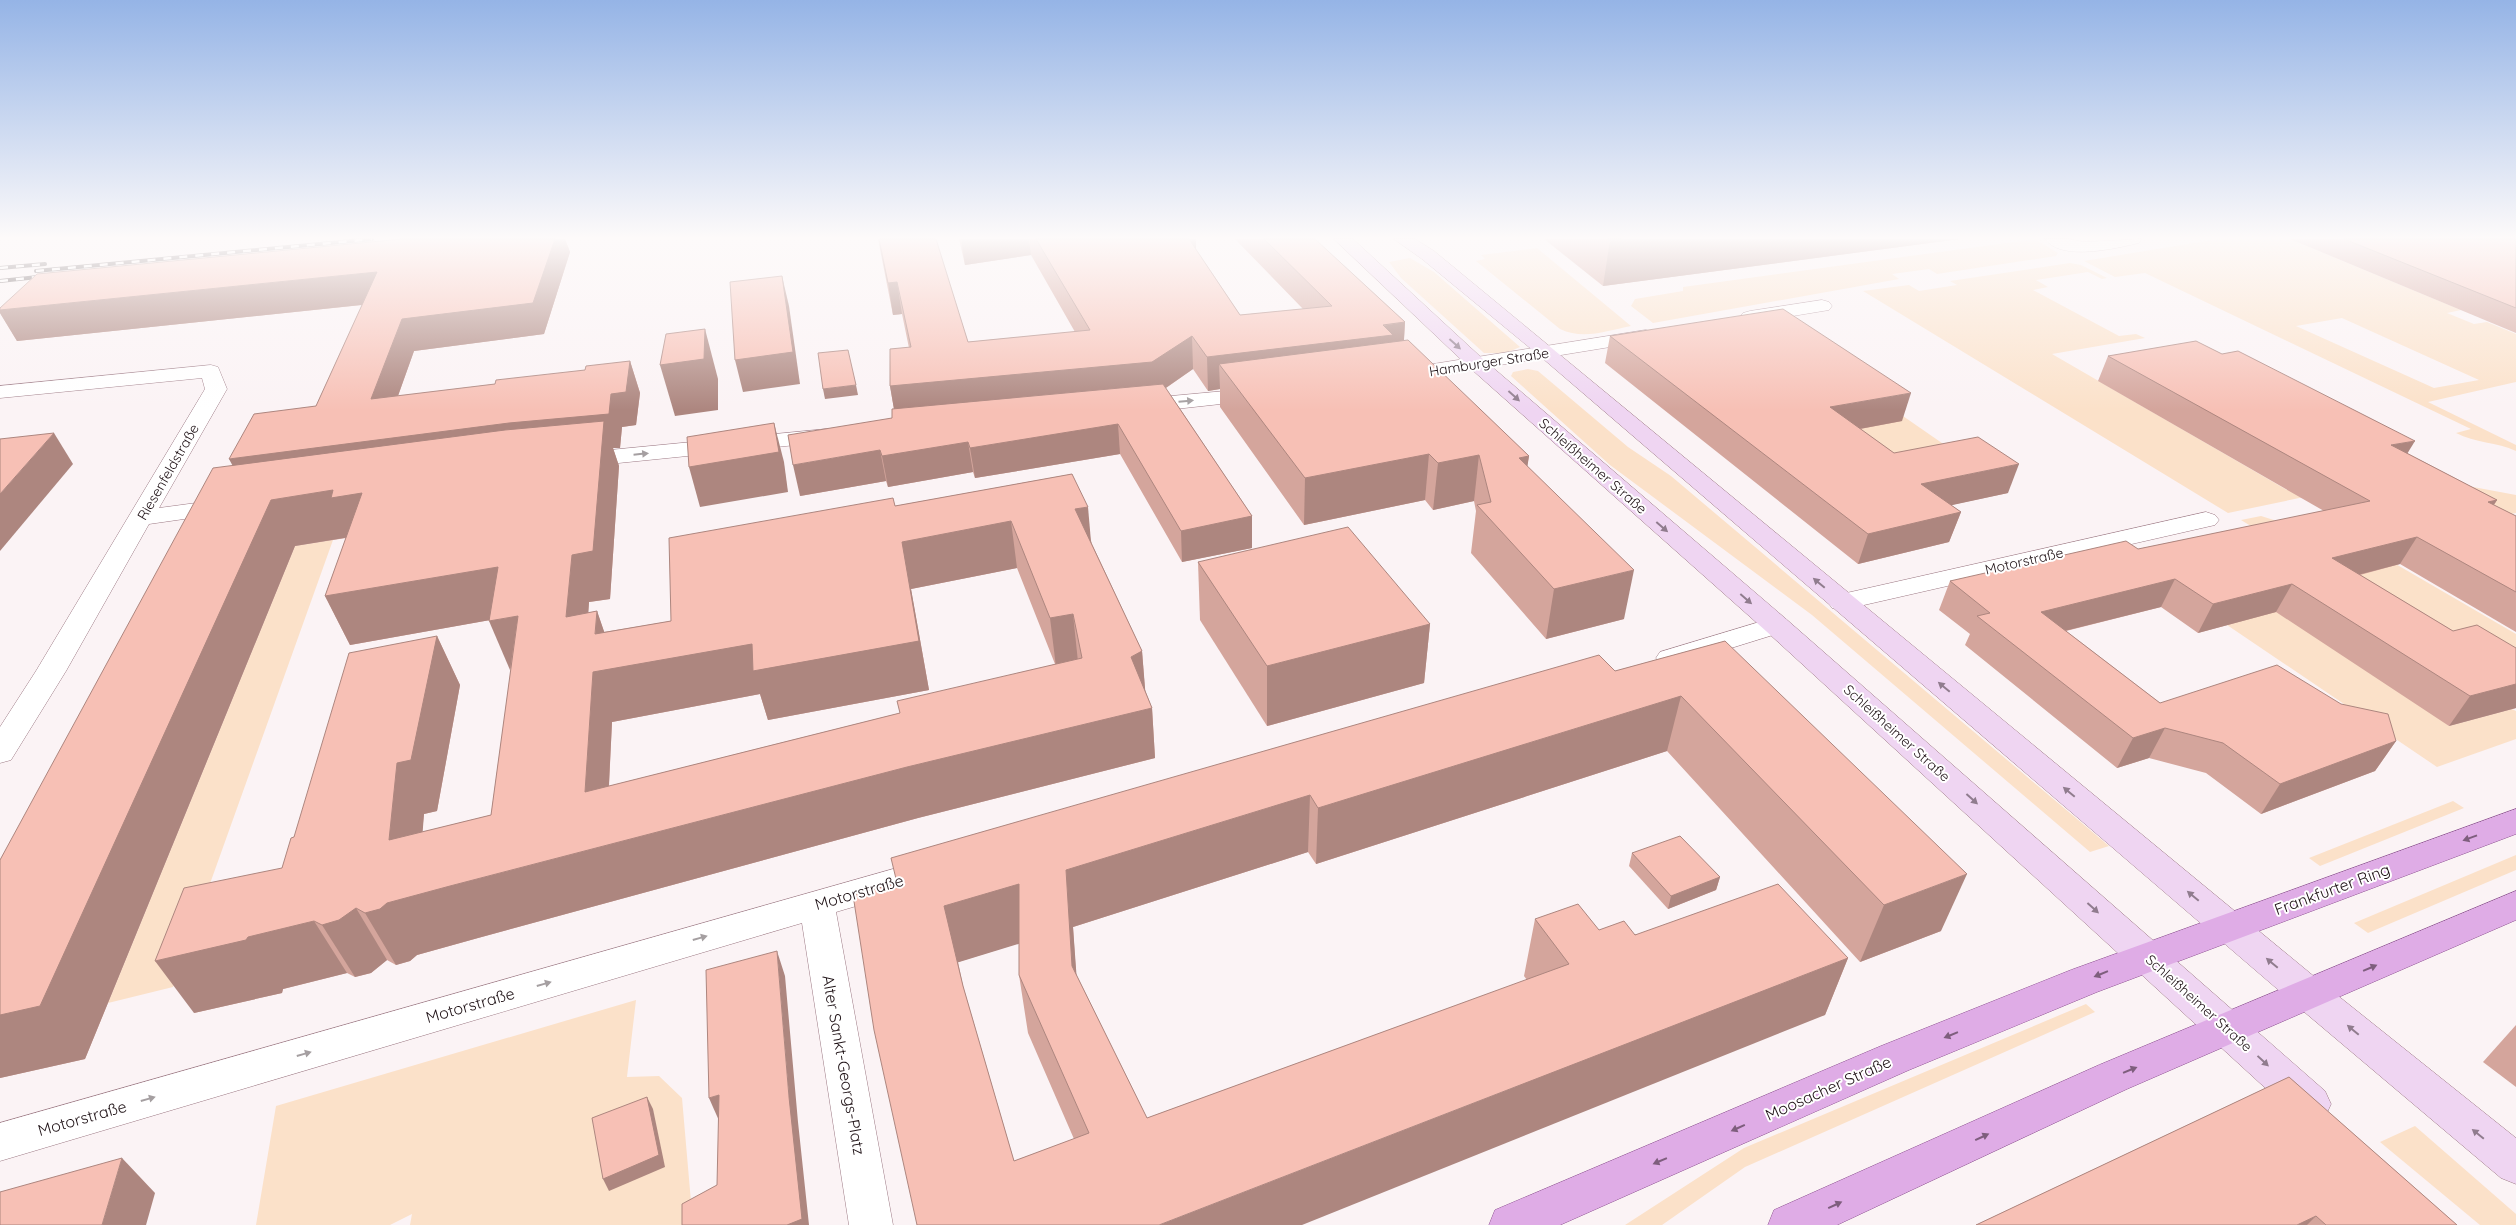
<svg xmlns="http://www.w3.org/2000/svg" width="2516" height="1225" font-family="Quicksand,sans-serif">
	<rect width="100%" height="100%" fill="#fbf3f5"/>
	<g fill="#fbe1c9" fill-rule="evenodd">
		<polygon points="2035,239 2058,253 2056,256 1937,274 1929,269 1892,274 1899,279 1653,323 1631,306 1635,299 1683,291 1683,287"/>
		<path d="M2218,239h102l-11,8 152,63 -14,3 27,11 13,-2 29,12v48l-88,20 88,43v6c-19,-9 -41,-8 -60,-18l15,-4 -326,-156 -30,4 -31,-16zM2342,318l137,62 -45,8 -138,-62z"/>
		<path d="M1537,248l94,78c-25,5 -48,14 -71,3l-84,-68 9,-2 -4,-4z"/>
		<polygon points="1410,258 1434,272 1520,347 1506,353 1484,353 1401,278 1389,262"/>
		<polygon points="2070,263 2081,265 2107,278 2102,279 2088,272 2036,280 2048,287 2033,290 2119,336 2136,334 2145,338 2052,354 2287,490 2395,478 2228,513 1863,291 1909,285 1919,291 1957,285 1950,281"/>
		<polygon points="1528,369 1538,371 1628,447 1671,476 2109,846 2090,852 1812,615 1610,465 1511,376 1513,372"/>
		<polygon points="1874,396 1965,459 1860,479 1810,438"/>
		<polygon points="2441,481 2516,495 2516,513 2501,516"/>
		<polygon points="2261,516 2375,552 2516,634 2516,688 2241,520"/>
		<polygon points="2237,537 2449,726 2512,709 2516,711 2516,739 2437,767 2131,560"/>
		<polygon points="333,540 173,987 108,1003 295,546"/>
		<polygon points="2453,801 2464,808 2320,866 2309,858"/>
		<polygon points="2516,855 2516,870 2368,933 2354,923"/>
		<polygon points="636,1000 627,1077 659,1076 682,1098 693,1225 410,1225 412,1214 390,1225 256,1225 276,1106"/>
		<polygon points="2086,1004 2095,1012 1745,1167 1662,1225 1625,1225 1744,1148"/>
		<polygon points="2415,1126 2516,1214 2516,1225 2480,1225 2380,1142"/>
	</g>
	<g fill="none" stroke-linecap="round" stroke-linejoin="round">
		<g stroke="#9c7984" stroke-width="1">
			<g id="street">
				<path d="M2045,239h24l15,3 58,-3 -3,4c-22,5 -78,19 -94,-4z"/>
				<polygon points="1822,300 1829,302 1832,306 1829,310 1750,323 1743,321 1740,317 1743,313 1750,311"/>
				<polygon points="1646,330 1653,332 1656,336 1653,340 1402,381 1395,379 1391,375 1395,371 1402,369"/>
				<polygon points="211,365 218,367 227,389 159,508 226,499 235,501 238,506 235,511 226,513 149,524 66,671 11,760 0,763 0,727 36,671 205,389 202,378 0,398 0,386"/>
				<polygon points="1258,388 1266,389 1269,394 1266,399 1139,413 1131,411 1128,406 1131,401 1139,399"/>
				<polygon points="827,429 835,431 838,436 835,441 579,467 571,465 567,460 571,455 579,453"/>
				<polygon points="2206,512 2215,515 2219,520 2215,525 1842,610 1832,608 1828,602 1832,596 1842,594"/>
				<polygon points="1776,617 1786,619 1790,625 1786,631 1670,667 1660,664 1656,658 1660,652"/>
				<polygon points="932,858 944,862 949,871 944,880 836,912 893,1225 849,1225 802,923 0,1161 0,1123"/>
			</g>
		</g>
		<g stroke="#9c7984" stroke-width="1">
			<g id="secondary">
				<polygon points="1334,239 1353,239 1484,360 1786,619 2325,1091 2331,1104 2325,1117 2311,1122 2297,1117 1766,631 1470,368"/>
				<polygon points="1394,239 1415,239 1434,251 2322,983 2516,1138 2516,1184 2501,1178 2296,1005 1541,357 1422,259"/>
			</g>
		</g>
		<g stroke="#8d5191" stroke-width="1">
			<g id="primary">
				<polygon points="2516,809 2516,834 2097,992 1909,1070 1560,1225 1489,1225 1495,1210 1881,1046 2071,970"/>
				<polygon points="2516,891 2516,920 2127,1089 1837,1225 1768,1225 1774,1210 2099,1065"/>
			</g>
		</g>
		<use href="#street" fill="#fff" fill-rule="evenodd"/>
		<use href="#secondary" fill="#efd5f2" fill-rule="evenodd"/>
		<use href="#primary" fill="#dface6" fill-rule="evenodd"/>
		<g stroke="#55494c" stroke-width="4">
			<g id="rail">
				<polyline points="0,268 45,264"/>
				<polyline points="36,271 372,239"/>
				<polyline points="0,281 47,276"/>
			</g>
		</g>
		<use href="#rail" stroke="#fff" stroke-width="2.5" stroke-dasharray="8" stroke-linecap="butt"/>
	</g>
	<g fill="#d4a59c" fill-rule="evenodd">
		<path d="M402,239h163l5,13 -26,82 -130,17 -16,45 97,-12 90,-14 45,-9 10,32 -4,32 -14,2 -2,21h-7l6,18 -9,133 -21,3 -1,11 9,-2 7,21 67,-11 224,-115 177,-32 20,70 50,107 3,39 7,18 3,50 -237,60 -440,120 -61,17 -7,6 -14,4 -9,-5 -16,13 -16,4 -8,-4 -64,16 -1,4 -88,20 88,-145 12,-31 143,-201 23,49 -23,126 -13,3 -2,18 69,-17 20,-145 -21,-50 -140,25 -25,-49 21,-58 -51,8 -210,513 -85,19v-218l233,-394 83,-60 46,-101 -345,36 -17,-28v-5zM1017,568l38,96 -155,49 -291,73 3,-64 148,-28 8,26 161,-30 -18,-101z"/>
		<polygon points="878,239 968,342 1075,332 1031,255 965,265 959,239 1196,239 1196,249 1240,315 1303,309 1235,239 1315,239 1405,322 1404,340 1529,456 1527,466 1624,619 1546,639 1471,553 1476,511 1474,501 1433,510 1425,500 1304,525 1220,407 1220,389 1208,391 1193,369 1166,388 1252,516 1252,548 1182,562 1120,454 975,478 973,472 888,487 886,481 800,496 892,418 894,409 890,386 909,348 902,314 893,315"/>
		<polygon points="1544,239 1960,239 1603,286"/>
		<polygon points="2290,239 2516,239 2516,333"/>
		<polygon points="1610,336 1902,421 1860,429 1894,453 2008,493 1951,505 1961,512 1949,542 1858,564 1605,363"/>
		<polygon points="2108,356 2407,453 2497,500 2494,505 2516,516 2516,632 2400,564 2360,575 2453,631 2516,648 2516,708 2449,726 2276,612 2198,633 2161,607 2066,631 2160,703 2396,741 2375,771 2261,814 2206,773 2149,758 2117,768 1965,645 1970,634 1939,610 1950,581 2138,549 2324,511 2098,381"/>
		<polygon points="1198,562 1430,624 1424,683 1267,726 1200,620"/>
		<path d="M1725,641l216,290 -81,31 -193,-211 -351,113 -8,-12 -235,75 3,47 71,144 380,-138 -3,-4 11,-57 64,11 249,28 -23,57 -908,210 -20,-342 718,-212zM1019,943v32l9,58 46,106 -60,22 -51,-175 -5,-24z"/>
		<polygon points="1632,853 1720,877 1716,890 1668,909 1629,866"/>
		<polygon points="2516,1025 2516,1087 2483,1062"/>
		<polygon points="2289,1077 2457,1225 1976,1225"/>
	</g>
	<g fill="#ad867f">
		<polygon points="555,239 565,239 570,252 544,334 414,351 385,432 371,399 402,319"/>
		<polygon points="961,239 1029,239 1031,255 965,265"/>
		<polygon points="1179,239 1196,239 1196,250"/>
		<polygon points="1622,239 1960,239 1603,286 1610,240"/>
		<polygon points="377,272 389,302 17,341 0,313 0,310"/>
		<polygon points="782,276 789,306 800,384 743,392 735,360"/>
		<polygon points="897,282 902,314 893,315 888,283"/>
		<polygon points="1405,322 1403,354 1219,364 1220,389 1208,391 1207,357"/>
		<polygon points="705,329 718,379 718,410 675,416 660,365"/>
		<polygon points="1192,336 1193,369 1154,396 896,421 890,386"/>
		<polygon points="630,361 640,393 636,425 622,427 620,448 613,448 619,466 610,599 589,602 585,666 566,617 572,555 602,449 248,494 229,459 611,394"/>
		<polygon points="856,385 858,395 825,399 823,389"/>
		<polygon points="1911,393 1902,421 1822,436 1830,407"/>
		<polygon points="774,423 784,462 788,492 700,507 689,467"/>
		<polygon points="1118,424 1120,454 975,478 970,448"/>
		<polygon points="54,433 73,464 0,551 0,494"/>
		<polygon points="2415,441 2399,467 2391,445"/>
		<polygon points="968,442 973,472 888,487 882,456"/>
		<polygon points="880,450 886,481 800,496 793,465"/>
		<polygon points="1429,454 1425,500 1304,525 1305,478"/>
		<polygon points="1479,455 1474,501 1433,510 1438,463"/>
		<polygon points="1529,456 1522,502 1519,458"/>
		<polygon points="2019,464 2008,493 1911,514 1921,484"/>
		<polygon points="333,490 362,493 350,537 295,546 85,1059 0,1078 0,1015 271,500"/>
		<polygon points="2497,500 2479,527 2488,502"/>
		<polygon points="1088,507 1092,553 1075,509"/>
		<polygon points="1961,512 1949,542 1858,564 1868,534"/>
		<polygon points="1252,516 1252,548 1182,562 1181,531"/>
		<polygon points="1011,521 1017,568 911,589 929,690 768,720 760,694 612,722 606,843 585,792 597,611 614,660 902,542"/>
		<polygon points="2417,537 2400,564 2315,586 2332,558"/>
		<polygon points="498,567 518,615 350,645 325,596"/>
		<polygon points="1634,570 1624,619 1546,639 1554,589"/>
		<polygon points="2175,579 2161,607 2028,640 2041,612"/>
		<polygon points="2292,584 2276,612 2198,633 2213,604"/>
		<polygon points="1073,614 1078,662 1056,667 1050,618"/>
		<polygon points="518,616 510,670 489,621"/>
		<polygon points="1430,624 1424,683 1267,726 1267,666"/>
		<polygon points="437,636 460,685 437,811 424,814 418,892 389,840 397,763"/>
		<polygon points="1142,651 1146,700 1131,657"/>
		<polygon points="2516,684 2516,708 2449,726 2470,696"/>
		<polygon points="1681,696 1667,751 1316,864 1318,808"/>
		<polygon points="1152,708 1155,758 918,818 478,938 417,955 410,961 396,965 365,913 387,903 450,886 907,767"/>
		<polygon points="2165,728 2149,758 2117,768 2133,738"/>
		<polygon points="2396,741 2375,771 2261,814 2280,784"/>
		<polygon points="1310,795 1308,852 1073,927 1080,1023 1072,966 1066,870"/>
		<polygon points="1967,874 1941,931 1860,962 1884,905"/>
		<polygon points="1720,877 1716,890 1668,909 1671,896"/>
		<polygon points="1019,884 1028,941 956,963 944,906"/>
		<polygon points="356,908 387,960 371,973 355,977 322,925"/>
		<polygon points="314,921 347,973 283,989 282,993 194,1013 155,961 248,937"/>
		<polygon points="777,951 785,976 798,1122 809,1225 787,1225 789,1097"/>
		<polygon points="1848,958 1825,1015 1302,1225 1159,1225"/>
		<polygon points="719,1095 720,1123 709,1098"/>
		<polygon points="647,1097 653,1109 665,1167 609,1191 603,1179"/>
		<polygon points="122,1158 155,1193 146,1225 102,1225"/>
		<polygon points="2316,1216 2307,1225 2297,1225"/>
	</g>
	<g fill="#f7c0b5" stroke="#ad867f" fill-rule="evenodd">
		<polygon points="402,239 555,239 533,303 402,319 371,399 495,384 496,380 585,370 586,366 630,361 626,392 611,394 609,414 509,423 229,459 254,414 316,406 377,272 0,310 0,308 37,274"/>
		<polygon points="879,239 936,239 968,342 1090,330 1036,239 1189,239 1240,315 1332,306 1264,239 1315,239 1405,322 1383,325 1393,335 1207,357 1192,336 1152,362 890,386 890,349 911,347 897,282 888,283"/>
		<polygon points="1608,239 1622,239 1610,240"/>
		<polygon points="2344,239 2516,239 2516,308"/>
		<polygon points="782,276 793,352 735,360 730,282"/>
		<polygon points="1783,309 1911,393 1830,407 1894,453 1978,437 2019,464 1921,484 1961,512 1868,534 1610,336"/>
		<polygon points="705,329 704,359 660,365 666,334"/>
		<polygon points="1408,340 1529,456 1519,458 1634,570 1554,589 1477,505 1491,502 1479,455 1438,463 1429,454 1305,478 1219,364"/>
		<polygon points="2196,341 2222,354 2238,351 2415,441 2391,445 2497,500 2488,502 2516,516 2516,592 2417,537 2332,558 2453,631 2477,625 2516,648 2516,684 2470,696 2292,584 2213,604 2175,579 2041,612 2160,703 2277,665 2341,704 2388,714 2396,741 2280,784 2223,743 2165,728 2133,738 1977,616 1990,613 1950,581 2126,541 2138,549 2370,501 2108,356"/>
		<polygon points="848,350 856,385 823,389 818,353"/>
		<polygon points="1163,384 1252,516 1181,531 1118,424 970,448 968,442 882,456 880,450 793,465 788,435 892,418 892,409"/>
		<path d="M604,421l-11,130 -21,4 -6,62 31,-6 -2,23 76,-13 -2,-83 224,-40 2,8 177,-32 16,33 -13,2 67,142 -11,6 21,51 -245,59 -457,119 -63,17 -7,6 -15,4 -9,-5 -17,12 -17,5 -8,-4 -66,16 -2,3 -91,21 29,-73 98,-20 9,-30 3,-1 55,-184 88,-17 -26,124 -14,3 -8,77 102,-25 27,-199 -29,5 9,-54 -173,29 37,-103 -31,5 2,-8 -62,10 -231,506 -40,9v-155l213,-392 292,-38zM1011,521l39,97 23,-4 9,44 -185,43 3,12 -315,79 8,-120 159,-28 1,27 166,-30 -17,-99z"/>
		<polygon points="774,423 779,452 689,467 687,437"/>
		<polygon points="54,433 0,494 0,439"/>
		<polygon points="1348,527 1430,624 1267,666 1198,562"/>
		<path d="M1725,641l242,233 -83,31 -203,-209 -363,112 -8,-13 -244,75 6,96 75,152 422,-154 -34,-45 43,-15 21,26 25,-9 11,14 143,-51 70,74 -689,267h-242l-43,-195 -21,-135 44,-12 -6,-25 708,-203 16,16zM1019,884v91l70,158 -75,28 -51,-175 -19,-80z"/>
		<polygon points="1680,836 1720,877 1671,896 1632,853"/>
		<polygon points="777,951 789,1097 802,1219 787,1225 682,1225 682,1204 717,1185 719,1095 709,1098 706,970"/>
		<polygon points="2289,1077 2457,1225 2326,1225 2316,1216 2297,1225 1976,1225"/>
		<polygon points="647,1097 659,1155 603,1179 592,1118"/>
		<polygon points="122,1158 102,1225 0,1225 0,1192"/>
	</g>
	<defs><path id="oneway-solid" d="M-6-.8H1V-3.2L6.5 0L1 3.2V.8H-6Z" transform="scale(1.25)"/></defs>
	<g fill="#907c8e">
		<use href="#oneway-solid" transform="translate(1455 344) rotate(42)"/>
		<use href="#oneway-solid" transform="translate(1514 396) rotate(42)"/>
		<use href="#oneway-solid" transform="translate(1662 527) rotate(41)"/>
		<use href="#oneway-solid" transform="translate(1819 583) rotate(-140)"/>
		<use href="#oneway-solid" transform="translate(1746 599) rotate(41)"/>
		<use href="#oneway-solid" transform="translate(1944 687) rotate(-140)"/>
		<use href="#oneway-solid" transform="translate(2069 792) rotate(-140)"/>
		<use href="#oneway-solid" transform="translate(1972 799) rotate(42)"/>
		<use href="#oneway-solid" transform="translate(2193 896) rotate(-140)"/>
		<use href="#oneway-solid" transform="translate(2093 908) rotate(42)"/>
		<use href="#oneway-solid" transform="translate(2272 963) rotate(-140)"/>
		<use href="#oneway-solid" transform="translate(2353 1030) rotate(-140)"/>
		<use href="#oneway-solid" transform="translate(2263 1061) rotate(43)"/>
		<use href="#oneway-solid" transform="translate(2478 1134) rotate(-141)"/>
	</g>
	<g fill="#a59fa1">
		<use href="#oneway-solid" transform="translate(1186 401) rotate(-5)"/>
		<use href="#oneway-solid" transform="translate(641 454) rotate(-6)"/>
		<use href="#oneway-solid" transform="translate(700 938) rotate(-16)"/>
		<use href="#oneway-solid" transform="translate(544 984) rotate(-16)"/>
		<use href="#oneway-solid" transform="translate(304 1054) rotate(-16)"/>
		<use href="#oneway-solid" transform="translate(148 1099) rotate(-16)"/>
	</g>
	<g fill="#7e5e7d">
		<use href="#oneway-solid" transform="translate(2470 838) rotate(160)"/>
		<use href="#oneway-solid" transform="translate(2370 968) rotate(-23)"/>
		<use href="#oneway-solid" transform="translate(2101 974) rotate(158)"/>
		<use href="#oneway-solid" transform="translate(1951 1035) rotate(158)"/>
		<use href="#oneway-solid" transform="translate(2130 1070) rotate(-22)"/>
		<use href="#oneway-solid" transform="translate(1738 1128) rotate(156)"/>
		<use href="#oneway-solid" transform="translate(1982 1137) rotate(-25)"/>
		<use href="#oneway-solid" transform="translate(1660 1161) rotate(157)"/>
		<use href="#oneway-solid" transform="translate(1835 1205) rotate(-25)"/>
	</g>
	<linearGradient id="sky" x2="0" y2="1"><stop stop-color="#95b4e6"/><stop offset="0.58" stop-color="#fdfafa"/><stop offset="1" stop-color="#fdfafa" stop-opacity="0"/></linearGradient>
	<rect width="2516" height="410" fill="url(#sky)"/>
	<g text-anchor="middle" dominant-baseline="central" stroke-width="4" stroke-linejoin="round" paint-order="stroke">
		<g font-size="14" fill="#1d1014" stroke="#fff">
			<text transform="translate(1489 362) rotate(-9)">Hamburger Straße</text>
			<text transform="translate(1593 466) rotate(41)">Schleißheimer Straße</text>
			<text transform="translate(168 472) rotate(-60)">Riesenfeldstraße</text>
			<text transform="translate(2024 561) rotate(-13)">Motorstraße</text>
			<text transform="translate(1897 733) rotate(42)">Schleißheimer Straße</text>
			<text transform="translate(2199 1003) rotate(42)">Schleißheimer Straße</text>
		</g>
		<g font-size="16" fill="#1d1014" stroke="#fff">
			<text transform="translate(2332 889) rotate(-20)">Frankfurter Ring</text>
			<text transform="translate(859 892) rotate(-16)">Motorstraße</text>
			<text transform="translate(470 1005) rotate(-16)">Motorstraße</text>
			<text transform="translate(844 1065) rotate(80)">Alter Sankt-Georgs-Platz</text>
			<text transform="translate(1828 1088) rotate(-24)">Moosacher Straße</text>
			<text transform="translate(82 1118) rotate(-16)">Motorstraße</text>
		</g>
	</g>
</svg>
